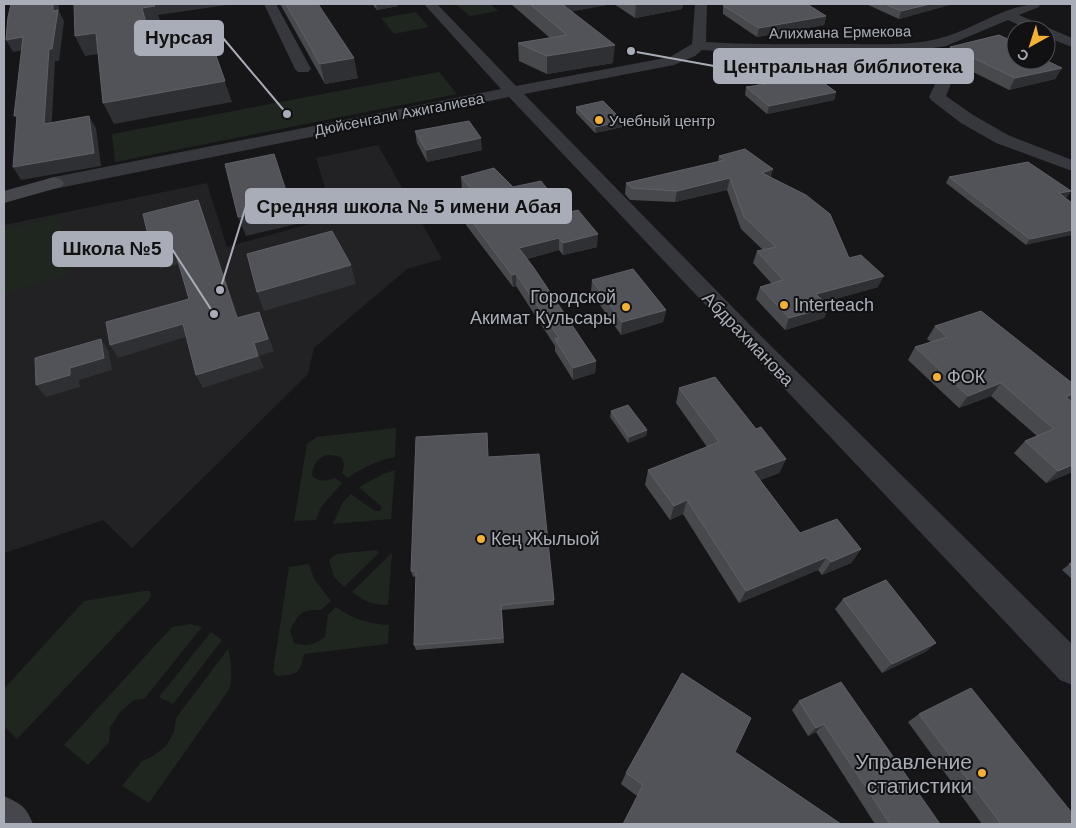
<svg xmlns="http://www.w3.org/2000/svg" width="1076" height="828" font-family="Arial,sans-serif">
	<rect width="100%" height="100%" fill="#161618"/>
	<polygon fill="#222225" points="378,145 442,259 407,269 314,348 308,374 132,548 103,520 4,553 4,225 207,183 227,247 334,217 316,158"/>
	<g fill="#1e261f">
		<polygon points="465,4 490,4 498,11 470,16 457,5"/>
		<polygon points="416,12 429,27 394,34 381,18"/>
		<polygon points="439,72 457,94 115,162 112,134"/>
		<polygon points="58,216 69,275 4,294 4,230"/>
		<path d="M396,428l-1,29c-18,4 -32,10 -47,21l-6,-5 2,-8 -2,-7c-16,-8 -29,0 -30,18 8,6 14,5 23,2l7,5 -21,24 -5,13 -22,1 13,-77 10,-7z"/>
		<polygon points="395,470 391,519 333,524 343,502 351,494 375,511 380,511 382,507 359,487 383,474"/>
		<polygon points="376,550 379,553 344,587 334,577 329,560 336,554"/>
		<path d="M392,553l-4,52c-15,0 -24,-4 -36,-13z"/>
		<path d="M309,564l5,15 17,22 -10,9c-20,-1 -23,4 -31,21l4,12c13,4 20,2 31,-6l3,-22 8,-8c17,12 33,17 53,18l-1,19 -84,10c-4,20 -7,21 -27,22l-4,-5 16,-104z"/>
		<polygon points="144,591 150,591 151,596 148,601 17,739 4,726 4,689 84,601"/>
		<polygon points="190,624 202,627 144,699 134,700 120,712 110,727 109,742 88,765 64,745 172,627"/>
		<polygon points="211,632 222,640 173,704 159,697"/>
		<path d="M228,649c4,14 4,25 2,39l-81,115 -27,-17 20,-25 11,-5 13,-10 8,-14 2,-14z"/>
	</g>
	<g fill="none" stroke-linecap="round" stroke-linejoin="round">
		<g fill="#37383d" fill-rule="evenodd">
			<polygon points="264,4 276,4 311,69 308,72 298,72 295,69"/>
			<path d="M424,4h13l79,82 154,-29 22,-13 3,-40h12l-1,38c47,3 94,2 141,2 30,0 61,2 90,-5 36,-8 67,-35 103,-35l-1,3 -20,8 53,23v9l-26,-10v-7h-16l-22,-10 -62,26 -24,4 31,29 -7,17 27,19 35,20 64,25v11l-76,-28 -35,-20 -30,-23 -2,-3 8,-17 -30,-28 -156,1 -49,-3 -7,6 -21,9 -150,29 233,238 315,312v41l-12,-5 -551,-583 -455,92 -7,-2 -2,-4 2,-4 7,-2 447,-88z"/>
		</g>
		<g fill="#45474d" fill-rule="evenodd">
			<polygon points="54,177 61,179 64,183 61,187 4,203 4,191"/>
			<path d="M4,796c17,8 22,10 29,28h-29z"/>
		</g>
	</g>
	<g fill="#47494d">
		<polygon points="280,4 318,4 358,78 325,84"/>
		<polygon points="372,4 398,4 398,6 377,10"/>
		<polygon points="511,4 612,4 572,11 613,63 547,74 519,61 518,43 550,38"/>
		<polygon points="614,4 683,4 682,9 635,18"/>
		<polygon points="723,4 807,4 826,16 824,25 757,37 723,14"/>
		<polygon points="866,4 949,4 949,5 899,19"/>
		<polygon points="950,47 1016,60 1062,68 1055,79 1009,90 945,58"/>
		<polygon points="741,62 826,81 821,81 836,92 834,100 767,114 745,95 746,87 758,85 740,69"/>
		<polygon points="576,107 622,127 595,133 576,113"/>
		<polygon points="415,131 482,150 427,162 417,143"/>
		<polygon points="719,156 771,177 878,287 824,302 829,307 824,318 785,330 756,299 760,287 772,284 753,263 757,251 763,250 741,229 727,190 675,202 630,200 625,194 626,183 718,162"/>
		<polygon points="461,177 513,187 566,213 597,247 563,255 559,250 527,259 596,361 595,373 573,380 555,351 555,346 516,286 513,287 466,225 465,212 479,209 462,189"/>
		<polygon points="949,177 1071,191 1067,197 1065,197 1026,245 946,183"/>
		<polygon points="592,280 666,310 663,322 621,335 591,292"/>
		<polygon points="935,326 1072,383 1072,400 1071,401 1072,472 1046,483 1014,453 1025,441 1037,436 991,396 959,408 908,360 915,347 931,342 927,339"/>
		<polygon points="679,388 756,429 786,459 779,473 760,480 800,533 861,549 851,563 822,575 818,570 739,603 683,514 670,520 645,485 648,470 707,447 676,403"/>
		<polygon points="611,411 647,430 646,436 628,443 610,417"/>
		<polygon points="488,457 554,600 554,605 502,610 504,643 416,650 414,645 416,576 413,577 411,571"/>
		<polygon points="1072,562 1072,579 1062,570"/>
		<polygon points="843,599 936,643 925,652 882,673 835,609"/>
		<polygon points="799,701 940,824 875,824 816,732 808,736 792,710"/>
		<polygon points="919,714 1070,824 982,824 908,722"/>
		<polygon points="751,718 637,796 621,784 626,773"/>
	</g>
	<g fill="#2f3033">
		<polygon points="53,4 58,4 59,6 59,11 64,21 59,61 55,61 51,137 44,124 49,49"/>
		<polygon points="153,4 234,4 158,15 162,25 150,27 159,62 151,42 142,8"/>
		<polygon points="376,4 398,4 398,6 377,10"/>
		<polygon points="554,4 612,4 554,15"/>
		<polygon points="636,4 683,4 682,9 635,18"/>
		<polygon points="930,4 949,4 949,5 899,19 901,11"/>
		<polygon points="826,16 824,25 757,37 759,28"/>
		<polygon points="96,33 105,53 85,56 75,36"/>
		<polygon points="208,33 232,102 114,124 103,103"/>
		<polygon points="23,37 29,49 13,52 6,40"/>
		<polygon points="615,45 613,63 547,74 547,56"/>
		<polygon points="354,58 358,78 325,84 320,64"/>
		<polygon points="1062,68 1055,79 1009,90 1015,78"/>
		<polygon points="828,73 826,81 811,83 813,75"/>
		<polygon points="836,92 834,100 767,114 769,106"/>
		<polygon points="89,116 96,128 101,166 21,180 13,167"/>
		<polygon points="623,121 622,127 595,133 596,127"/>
		<polygon points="481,138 482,150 427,162 426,150"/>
		<polygon points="773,169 770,181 762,173"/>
		<polygon points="730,178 727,190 675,202 677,191"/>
		<polygon points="1071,191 1067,197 1055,200 1059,193"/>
		<polygon points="198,200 203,213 243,331 237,318"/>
		<polygon points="291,206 297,224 246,236 238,217"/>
		<polygon points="1072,230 1072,235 1026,245 1030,239"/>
		<polygon points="598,234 597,247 563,255 563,243"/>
		<polygon points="559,238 559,250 519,261 519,248"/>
		<polygon points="175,251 182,263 160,269 153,256"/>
		<polygon points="351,265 356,284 264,311 257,292"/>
		<polygon points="516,274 516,286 513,287 512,275"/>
		<polygon points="884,276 878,287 811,306 816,294"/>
		<polygon points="829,307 824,318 785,330 789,318"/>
		<polygon points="666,310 663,322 621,335 622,322"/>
		<polygon points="259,312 274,351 259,356 264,368 203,388 196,375 254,343"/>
		<polygon points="183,324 189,336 118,358 110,345"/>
		<polygon points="101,339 109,352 112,370 79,380 80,387 46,397 36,385"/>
		<polygon points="596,361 595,373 573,380 573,368"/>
		<polygon points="1001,383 991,396 959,408 968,396"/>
		<polygon points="1072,394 1072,400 1070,403 1066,397"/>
		<polygon points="647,430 646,436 628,443 629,437"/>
		<polygon points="786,459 779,473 747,485 753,471"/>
		<polygon points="1072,465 1072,472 1046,483 1058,471"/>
		<polygon points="687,500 683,514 670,520 674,506"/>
		<polygon points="861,549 851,563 822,575 831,562"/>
		<polygon points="827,557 818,570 739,603 746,591"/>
		<polygon points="936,643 925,652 882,673 892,664"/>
		<polygon points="824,724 816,732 808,736 816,728"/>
	</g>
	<g fill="#525359" stroke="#5f6168">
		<polygon points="11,4 53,4 53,11 58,10 52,49 49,49 44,124 89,116 94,153 13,167 17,116 14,116 23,37 6,40 8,17"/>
		<polygon points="74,4 154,4 155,6 142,8 151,42 208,33 225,81 103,103 96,33 75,36"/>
		<polygon points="286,4 318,4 354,58 320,64"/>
		<polygon points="530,4 562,4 615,45 547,56 518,43 567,35"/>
		<polygon points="724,4 807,4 826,16 759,28 724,6"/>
		<polygon points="885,4 930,4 901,11"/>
		<polygon points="999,35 1016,43 1016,60 1045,60 1062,68 1015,78 950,47"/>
		<polygon points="796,54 828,73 813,75 836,92 769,106 746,87 767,84 741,62"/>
		<polygon points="603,101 623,121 596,127 576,107"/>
		<polygon points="469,121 481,138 426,150 415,131"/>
		<polygon points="745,149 773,169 762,173 806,195 830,214 849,258 861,255 884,276 816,294 829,307 789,318 760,287 783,280 757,251 776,247 744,217 730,178 677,191 632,188 626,183 725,160 719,156"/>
		<polygon points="274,154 291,206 238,217 225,164"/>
		<polygon points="1028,162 1071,191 1059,193 1072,203 1072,230 1030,239 949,177"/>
		<polygon points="494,168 513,187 541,181 566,213 578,210 598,234 563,243 559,238 519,248 534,268 596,361 573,368 555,339 559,338 516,274 512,275 465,212 487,207 461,177"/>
		<polygon points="198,200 237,318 259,312 268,339 254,343 258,356 196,375 183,324 110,345 106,322 189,299 175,251 153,256 143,214"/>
		<polygon points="332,231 351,265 257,292 247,254"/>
		<polygon points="633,269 666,310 622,322 592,280"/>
		<polygon points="981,311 1072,383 1072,394 1066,397 1072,402 1072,465 1058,471 1025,441 1054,429 1001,383 968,396 915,347 947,337 935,326"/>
		<polygon points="101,339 104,358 70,368 70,375 36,385 35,358"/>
		<polygon points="715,377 756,429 761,427 786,459 753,471 800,533 837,519 861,549 831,562 827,557 746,591 687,500 674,506 648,470 719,442 679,388"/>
		<polygon points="628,405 647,430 629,437 611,411"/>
		<polygon points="487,433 488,457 539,454 554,600 501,605 503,638 414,645 416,571 411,571 416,437"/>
		<polygon points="1072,562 1072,567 1069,564"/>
		<polygon points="886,580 936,643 892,664 843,599"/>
		<polygon points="682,673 751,718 735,752 841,824 623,824 643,785 626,773"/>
		<polygon points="841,682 940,824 890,824 824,724 816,728 799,701"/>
		<polygon points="971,688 1072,813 1072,823 1070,824 1001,824 919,714"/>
	</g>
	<g fill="#f2b134" stroke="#111113" stroke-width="2">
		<circle cx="599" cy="120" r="5"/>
		<circle cx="784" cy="305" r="5"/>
		<circle cx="626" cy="307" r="5"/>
		<circle cx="937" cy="377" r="5"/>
		<circle cx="481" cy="539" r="5"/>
		<circle cx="982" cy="773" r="5"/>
	</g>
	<g text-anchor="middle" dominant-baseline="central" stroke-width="4" stroke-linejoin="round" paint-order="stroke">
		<g font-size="15" fill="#a8adb8" stroke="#111113">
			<text transform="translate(840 32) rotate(-1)">Алихмана Ермекова</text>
			<text transform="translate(399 114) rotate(-11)">Дюйсенгали Ажигалиева</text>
		</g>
		<g font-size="15" fill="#a8adb8" stroke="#111113" text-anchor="start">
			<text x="609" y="120">Учебный центр</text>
		</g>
		<g font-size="18" fill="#a8adb8" stroke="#111113" text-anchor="start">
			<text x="616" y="297" text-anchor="end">Городской<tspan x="616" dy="21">Акимат Кульсары</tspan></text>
			<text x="794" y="305">Interteach</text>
			<text x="947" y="377">ФОК</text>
			<text x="491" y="539">Кең Жылыой</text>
		</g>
		<g font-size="18" fill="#a8adb8" stroke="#111113">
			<text transform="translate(748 339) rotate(46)">Абдрахманова</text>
		</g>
		<g font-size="21" fill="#a8adb8" stroke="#111113" text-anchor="end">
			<text x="972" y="761">Управление<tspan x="972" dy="24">статистики</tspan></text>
		</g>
	</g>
	<path fill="none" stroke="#a8adb8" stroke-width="2" d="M287 114L223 38M631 51L714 66M220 290L246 206M214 314L172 249"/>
	<g fill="#a8adb8" stroke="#111113" stroke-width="2">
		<circle cx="287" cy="114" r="5"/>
		<circle cx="631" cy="51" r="5"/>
		<circle cx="220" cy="290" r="5"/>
		<circle cx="214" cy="314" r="5"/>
	</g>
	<g fill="#a8adb8" stroke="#a8adb8" stroke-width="2">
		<rect x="135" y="21" width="88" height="34" rx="5"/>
		<rect x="714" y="49" width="259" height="34" rx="5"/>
		<rect x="246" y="189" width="325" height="34" rx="5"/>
		<rect x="53" y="232" width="119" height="34" rx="5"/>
	</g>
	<g font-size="19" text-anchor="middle" font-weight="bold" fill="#111">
		<text x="179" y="44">Нурсая</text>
		<text x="843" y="73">Центральная библиотека</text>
		<text x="409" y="213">Средняя школа № 5 имени Абая</text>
		<text x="112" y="255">Школа №5</text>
	</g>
	<rect width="1076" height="828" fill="none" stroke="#a8adb8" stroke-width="10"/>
	<g transform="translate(1031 45) rotate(219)"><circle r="24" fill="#111113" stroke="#4d4f55"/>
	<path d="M0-4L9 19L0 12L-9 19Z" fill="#f2b134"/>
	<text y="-8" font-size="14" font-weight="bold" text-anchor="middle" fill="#a8adb8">С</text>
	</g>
</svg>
